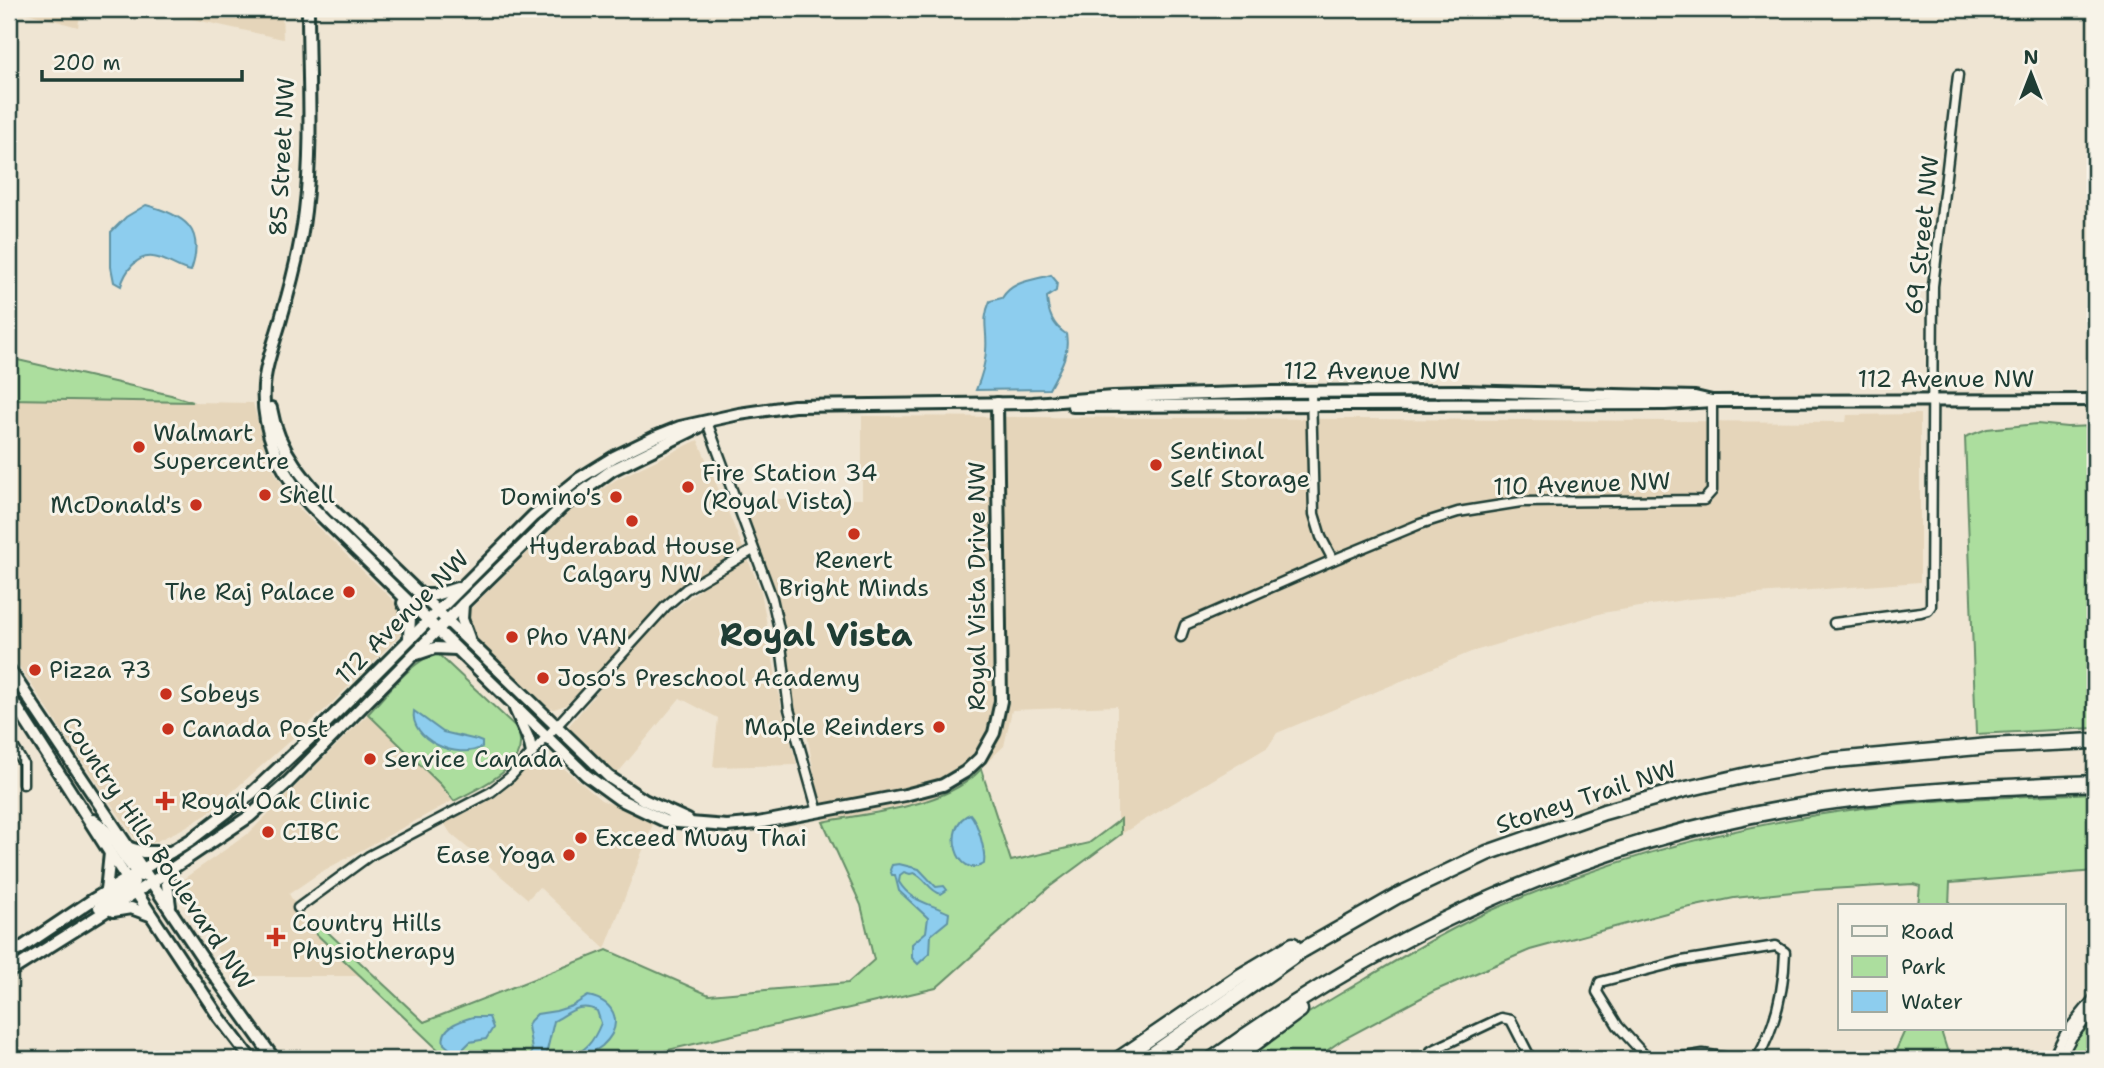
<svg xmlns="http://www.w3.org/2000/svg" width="2104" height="1068" font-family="'Shantell Sans',sans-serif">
	<rect width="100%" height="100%" fill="#efe5d3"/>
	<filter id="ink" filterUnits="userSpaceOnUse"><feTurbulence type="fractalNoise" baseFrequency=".0143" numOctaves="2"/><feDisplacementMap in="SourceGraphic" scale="14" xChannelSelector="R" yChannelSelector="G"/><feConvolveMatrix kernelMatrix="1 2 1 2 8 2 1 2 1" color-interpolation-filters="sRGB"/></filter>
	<g filter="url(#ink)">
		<g fill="#e5d5ba">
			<polygon points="13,9 81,9 78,27"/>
			<polygon points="146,9 282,9 283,39"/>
			<polygon points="9,399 253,403 267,459 293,503 403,610 405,630 329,706 206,815 182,829 144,847 140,846 82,761 9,651"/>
			<polygon points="1920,414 1920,582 1689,599 1602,613 1471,652 1277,733 1268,747 1121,834 1121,820 1117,818 1117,706 1012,710 1004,746 964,784 942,796 925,801 823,822 804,718 798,719 792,692 787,637 779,600 740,499 862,499 862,416 1846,422 1847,415"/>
			<polygon points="698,440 761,591 782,711 797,765 713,767 718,718 680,698 617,774 616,780 567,728 630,653 665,616 699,590 692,580 566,705 554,709 549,708 471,634 466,613 570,511 617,479"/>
			<polygon points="368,714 441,785 452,801 321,872 289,894 309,927 361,976 233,976 179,889 179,882 249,833"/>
			<polygon points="541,756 559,764 601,800 654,821 605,949 539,887 528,899 451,834 444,823 480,806 502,792 534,758"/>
		</g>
		<g fill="#acde9e" stroke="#668e69" stroke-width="2">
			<polygon points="9,358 171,395 193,402 9,399"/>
			<polygon points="2037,424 2067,427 2095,426 2095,728 1976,734 1965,437 1987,429"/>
			<path d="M438,654l79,74c17,37 -36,59 -63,73l-13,-16 -73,-71c17,-18 46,-57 70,-60z"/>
			<path d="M981,769l30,92 78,-18 32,-24v15l-73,54 -112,100 -307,71h-181l-139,-132 7,-6 108,101 183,-72 102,45 139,-12 26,-23 -13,-55 -38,-83c49,-10 124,-15 158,-53z"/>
			<path d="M2095,793v78l-145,12 -1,22h-31l2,-19 -7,-2 -100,6 -79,8 -53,11 -151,41 -96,41 -92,49 -27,19h-72c37,-30 78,-54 119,-78 48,-29 97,-58 149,-79 112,-47 232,-78 352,-94 77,-10 155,-11 232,-15z"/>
			<polygon points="2095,1014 2095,1059 2064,1059 2085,1025"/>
			<polygon points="1906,1028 1943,1028 1942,1034 1950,1059 1892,1059"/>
		</g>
		<g fill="#8dcdee" stroke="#6193a4" stroke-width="2">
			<path d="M146,205c38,10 60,23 45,66 -13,-2 -25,-13 -38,-14 -17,-2 -28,15 -32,29l-7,-4 -3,-15v-35l15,-15z"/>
			<path d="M1051,275l6,7 -1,9 -9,6c1,15 5,28 19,37 4,21 -7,36 -17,55l-73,1c5,-12 9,-25 10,-39 2,-21 -5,-29 4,-50l12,-3c10,-17 31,-18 49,-23z"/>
			<path d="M414,711l29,21 34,8 5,2v5c-25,14 -73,-8 -68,-36z"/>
			<path d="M970,814c8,8 16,39 14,50 -27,17 -43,-39 -14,-50z"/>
			<path d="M899,864l20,5 17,18 8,-1 3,4 -6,4c-12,-3 -15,-16 -27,-21l-4,1 -6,-2 -4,3 -1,7c12,20 31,21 50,31l-1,8 -17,14 -1,18 -12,11 -6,-6v-14l14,-12 2,-14 -29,-27 -4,-16h-3l-2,-5 2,-5z"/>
			<path d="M588,996c29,6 36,30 14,50 -7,6 -14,6 -19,13h-16c19,-9 26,-16 34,-36l-4,-12c-17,-10 -29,3 -43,10l-9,38h-15l2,-9 -4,-24 2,-5 7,-7 19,-3 16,-5z"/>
			<path d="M473,1017h16l4,11 -7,11 -16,3 -9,9h-9l-8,-7c-4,-17 15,-23 29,-27z"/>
		</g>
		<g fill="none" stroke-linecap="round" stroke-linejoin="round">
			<g stroke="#1f3d34" stroke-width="13">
				<g id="street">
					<polyline points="1311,392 1314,514 1321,537 1333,560"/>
					<polyline points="707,422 772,598 779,629 789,709 818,812"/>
					<polyline points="1834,623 1921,612 1928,610 1931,606 1933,286 1958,75"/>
					<polyline points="1181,637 1185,625 1333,560 1420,524 1458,512 1521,502 1704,500 1712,491 1712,401"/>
					<polyline points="9,740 23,763 23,784"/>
					<polyline points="298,908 369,856 491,792 510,777 666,606 686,589 753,550"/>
					<polyline points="155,1059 155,1055"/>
					<polyline points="1430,1059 1431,1051 1501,1018 1511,1020 1531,1059"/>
					<path d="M1648,1059l-30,-33 -21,-34 3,-10 82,-21 94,-15 9,6c-1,39 -9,73 -28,107"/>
					<polyline points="1673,1059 1703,1054 1736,1059"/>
					<polyline points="2052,1059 2065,1034 2095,997"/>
					<polyline points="2060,1059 2072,1037 2095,1008"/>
				</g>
			</g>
			<g stroke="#1f3d34" stroke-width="16">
				<g id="secondary">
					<path d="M308,9c0,67 5,136 -3,202 -4,35 -13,70 -23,104 -5,20 -14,41 -17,62 -7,48 14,96 47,130l274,268 33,24 46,22 62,5 31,-3 147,-28 38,-10 22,-13 15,-14 14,-25 7,-32 -4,-298"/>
					<polyline points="1073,406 1665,404 1712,401 2095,400"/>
					<path d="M271,408c7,43 35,74 64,104l274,265 35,23 44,20"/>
					<polyline points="420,595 435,595 457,588"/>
					<polyline points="403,603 410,616 409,638"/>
					<polyline points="463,604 462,619 469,638"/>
					<polyline points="417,654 435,648 456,649"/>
					<polyline points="9,669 209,968 274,1059"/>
					<polyline points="9,695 110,853 219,1017 251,1059"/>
					<polyline points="515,709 529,740 532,753"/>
					<path d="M93,820c21,13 29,41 48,56"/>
					<polyline points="130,848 143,852 171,852"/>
					<polyline points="169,871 167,884 170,906"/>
					<polyline points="106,891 110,853"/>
					<polyline points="99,907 134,882"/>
					<polyline points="113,911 131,908 150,915"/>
					<polyline points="9,956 94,899 192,839 252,793 321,728 533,516 580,478 614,457 655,437 680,427 739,414 794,406 1033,403 1113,397 1271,392 1460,391 1695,397 1712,401"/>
					<polyline points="9,972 152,882 250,816 288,782 463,604 562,507 612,470 699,427"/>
				</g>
			</g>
			<g stroke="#1f3d34" stroke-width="19">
				<g id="highway">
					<polyline points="1119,1059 1241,976 1293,945"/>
					<polyline points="1146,1059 1299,952 1397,896 1487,853 1604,812 1682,790 1752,774 1825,761 1989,746 2095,741"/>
					<path d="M1213,1059c180,-131 387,-224 608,-256 91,-13 183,-16 274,-20"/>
					<polyline points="1233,1059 1300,1010"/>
				</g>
			</g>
			<use href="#street" stroke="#f7f3e8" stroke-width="8"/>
			<use href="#secondary" stroke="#f7f3e8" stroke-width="10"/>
			<use href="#highway" stroke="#f7f3e8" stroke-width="14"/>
		</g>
	</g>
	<g fill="#c8321e" stroke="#f7f3e8" stroke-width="2.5">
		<circle cx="139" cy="447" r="7"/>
		<circle cx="1156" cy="465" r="7"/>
		<circle cx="688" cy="487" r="7"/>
		<circle cx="265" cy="495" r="7"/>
		<circle cx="616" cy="497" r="7"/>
		<circle cx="196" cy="505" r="7"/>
		<circle cx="632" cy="521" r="7"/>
		<circle cx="854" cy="534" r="7"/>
		<circle cx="349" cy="592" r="7"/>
		<circle cx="512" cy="637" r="7"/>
		<circle cx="35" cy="670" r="7"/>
		<circle cx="543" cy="678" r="7"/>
		<circle cx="166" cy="694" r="7"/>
		<circle cx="939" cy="727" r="7"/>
		<circle cx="168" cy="729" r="7"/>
		<circle cx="370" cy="759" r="7"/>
		<path d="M161.5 790.5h7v7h7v7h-7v7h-7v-7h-7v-7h7z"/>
		<circle cx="268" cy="832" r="7"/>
		<circle cx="581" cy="838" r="7"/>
		<circle cx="569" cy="855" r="7"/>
		<path d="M272.5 926.5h7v7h7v7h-7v7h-7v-7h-7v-7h7z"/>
	</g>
	<g text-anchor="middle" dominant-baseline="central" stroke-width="6" stroke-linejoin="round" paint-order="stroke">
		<g font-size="24" fill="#1f3d34" stroke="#f7f3e8">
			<text transform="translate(282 157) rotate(-87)">85 Street NW</text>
			<text transform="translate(1922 235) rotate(-84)">69 Street NW</text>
			<text x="1372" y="371">112 Avenue NW</text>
			<text x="1946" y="379">112 Avenue NW</text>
			<text transform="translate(1582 484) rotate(-2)">110 Avenue NW</text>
			<text transform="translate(977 586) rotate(-90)">Royal Vista Drive NW</text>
			<text transform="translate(402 617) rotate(-45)">112 Avenue NW</text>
			<text transform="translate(1586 797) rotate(-18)">Stoney Trail NW</text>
			<text transform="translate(158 853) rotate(56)">Country Hills Boulevard NW</text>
		</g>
		<g font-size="24" fill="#1f3d34" stroke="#f7f3e8" text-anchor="start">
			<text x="153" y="433">Walmart<tspan x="153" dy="28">Supercentre</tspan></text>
			<text x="1170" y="451">Sentinal<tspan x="1170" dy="28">Self Storage</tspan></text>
			<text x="702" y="473">Fire Station 34<tspan x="702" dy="28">(Royal Vista)</tspan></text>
			<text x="279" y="495">Shell</text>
			<text x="602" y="497" text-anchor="end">Domino's</text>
			<text x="182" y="505" text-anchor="end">McDonald's</text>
			<text x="632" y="546" text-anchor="middle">Hyderabad House<tspan x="632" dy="28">Calgary NW</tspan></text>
			<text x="854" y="560" text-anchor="middle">Renert<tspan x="854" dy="28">Bright Minds</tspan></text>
			<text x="335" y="592" text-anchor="end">The Raj Palace</text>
			<text x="526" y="637">Pho VAN</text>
			<text x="49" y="670">Pizza 73</text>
			<text x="557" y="678">Joso's Preschool Academy</text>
			<text x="180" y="694">Sobeys</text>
			<text x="925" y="727" text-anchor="end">Maple Reinders</text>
			<text x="182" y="729">Canada Post</text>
			<text x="384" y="759">Service Canada</text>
			<text x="181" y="801">Royal Oak Clinic</text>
			<text x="282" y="832">CIBC</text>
			<text x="595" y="838">Exceed Muay Thai</text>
			<text x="555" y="855" text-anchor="end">Ease Yoga</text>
			<text x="292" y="923">Country Hills<tspan x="292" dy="28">Physiotherapy</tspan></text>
		</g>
		<g font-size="32" font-weight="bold" fill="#1f3d34" stroke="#f7f3e8">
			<text x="816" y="634">Royal Vista</text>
		</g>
	</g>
	<rect width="2104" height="1068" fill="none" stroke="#f7f3e8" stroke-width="35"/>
	<rect x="18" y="18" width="2069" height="1033" fill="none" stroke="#1f3d34" stroke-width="2.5" filter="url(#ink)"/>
	<rect x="1838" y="904" width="228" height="126" fill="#f7f3e8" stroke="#a1aaa0" stroke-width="2"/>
	<rect x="1852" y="926" width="35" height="10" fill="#f7f3e8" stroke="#a1aaa0" stroke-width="2"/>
	<text x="1901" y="939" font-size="21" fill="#1f3d34">Road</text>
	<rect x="1852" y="956" width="35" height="21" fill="#acde9e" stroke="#a1aaa0" stroke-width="2"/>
	<text x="1901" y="974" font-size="21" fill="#1f3d34">Park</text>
	<rect x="1852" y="991" width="35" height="21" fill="#8dcdee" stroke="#a1aaa0" stroke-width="2"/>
	<text x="1901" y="1009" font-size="21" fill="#1f3d34">Water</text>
	<g transform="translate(2031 74)" stroke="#f7f3e8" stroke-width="5" paint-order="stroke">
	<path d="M0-5L12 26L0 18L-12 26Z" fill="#1f3d34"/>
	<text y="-10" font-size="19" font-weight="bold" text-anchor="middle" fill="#1f3d34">N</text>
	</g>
	<path d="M42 70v10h200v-10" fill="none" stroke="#1f3d34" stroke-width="3.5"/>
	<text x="52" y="70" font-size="21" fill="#1f3d34" stroke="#f7f3e8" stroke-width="5" paint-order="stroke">200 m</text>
</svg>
